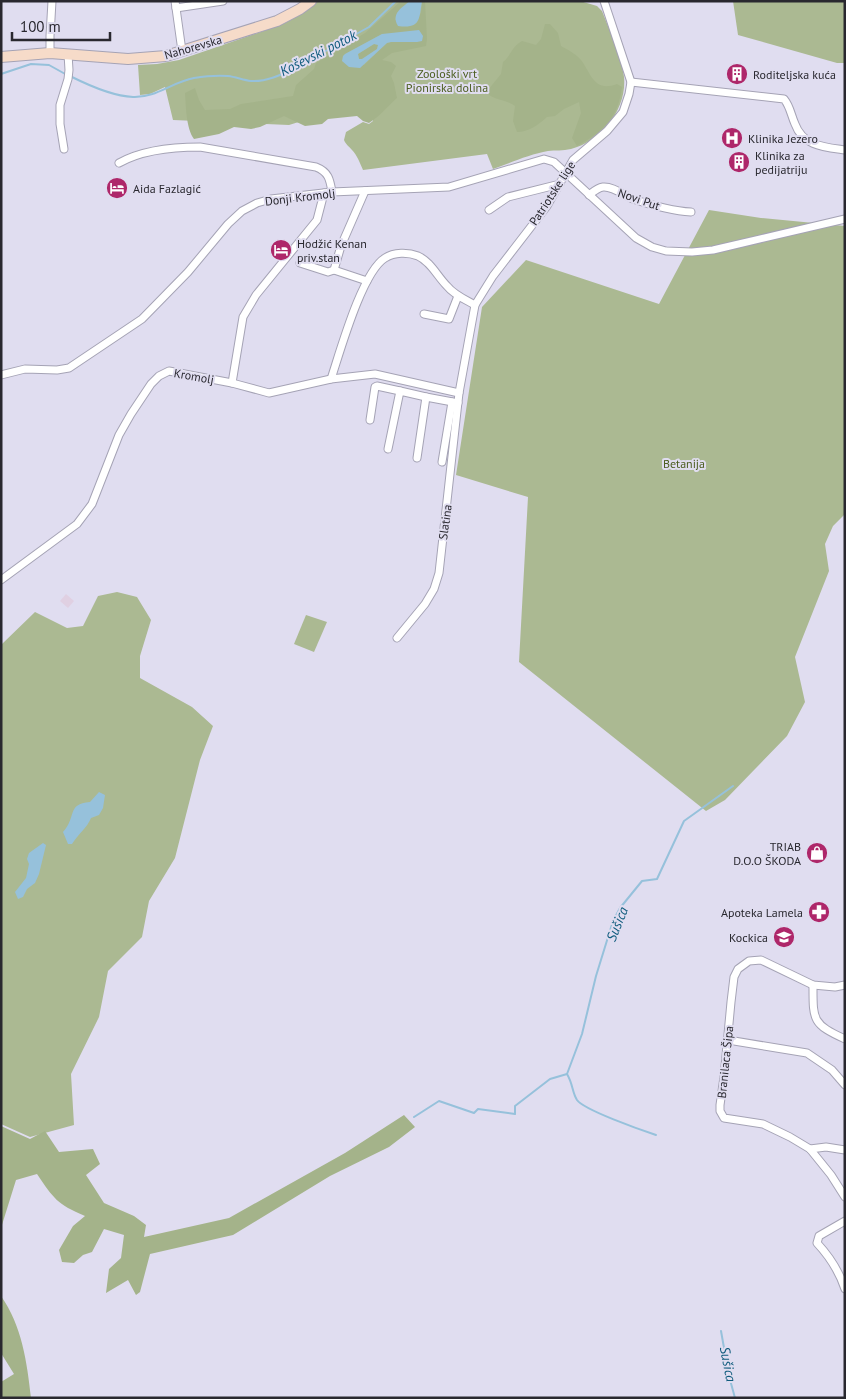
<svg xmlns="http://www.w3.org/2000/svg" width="846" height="1399" font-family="'PT Sans',sans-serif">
	<rect width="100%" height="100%" fill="#e0ddf0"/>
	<polygon fill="#e0d0e2" points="66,594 74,601 68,608 60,601"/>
	<g fill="#abb992">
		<path d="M318,1h262l17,5 5,5c7,18 20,47 22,66 3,32 -22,64 -53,72 -8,2 -16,1 -23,2 -18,3 -38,12 -55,18l-6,-15 -124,16c-3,-7 -6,-15 -11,-20 -3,-4 -6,-5 -8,-10l2,-8 17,-10 6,2 4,-3 -3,-21 -81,25 -116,-5 -8,-33 -15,7 -10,1 -2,-30 19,-1 22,-4 102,-35 19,-10z"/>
		<polygon points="733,1 845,1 845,63 837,63 738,35"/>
		<polygon points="709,210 761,218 845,226 845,514 833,526 825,544 829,571 795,657 805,702 787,736 725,800 706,811 519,662 528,497 456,475 482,307 526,260 659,304"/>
		<polygon points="117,592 137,597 151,620 140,656 140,678 192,707 213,726 200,760 175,858 149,901 142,937 108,971 99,1017 71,1074 74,1125 30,1137 1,1124 1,645 35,612 67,628 83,626 98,596"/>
		<polygon points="306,615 327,622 314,652 294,644"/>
	</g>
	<g fill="#a4b38a" fill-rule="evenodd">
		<path d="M401,1h9l-13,12 -2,7 19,5 7,-12 1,-12h3l2,38 -1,7 -34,7 -10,7 9,2 5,4 -5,10 3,7 3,15c-10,9 -17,18 -28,25l-6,-2 -6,-5 -29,3 -6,5 -17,2 -21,-10 -24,11 -9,2 -17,-2 -15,7 -25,5c-8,-11 -8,-33 -9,-46l10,-5 4,12 6,10 25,-1 11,-5 52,-8 3,-11 18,-16 2,-6 49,-30zM382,34l35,8h-26l-4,1 -23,22 -19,-11z"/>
		<path d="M545,24h5l8,9 3,13c7,4 15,8 20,14 10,13 13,33 36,24l5,3c-4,31 -18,44 -45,59l-5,-8 9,-25 -2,-11 -15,7 -9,7 -8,1c-9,8 -18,15 -30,15l-4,-11 2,-15c-10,-7 -17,-5 -26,-11l-1,-5 13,-16 2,-12c9,-7 7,-14 19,-21l14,4 5,-6z"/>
		<polygon points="374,44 378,45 377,49 362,59 359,59 358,54"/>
		<path d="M404,1115l11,12 -26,20 -59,29 -97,59 -83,19 -10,38 -4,3 -8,-15 -22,13 3,-24 12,-11 3,-23 -20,-6 -12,23 -9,3 -9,8 -12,-1 -3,-12 14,-24 12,-10c-28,-12 -31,-17 -48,-42l-21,6 -15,48v-102l29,13 15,-8 14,21 34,-3 7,15 -14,11 18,28 30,13 12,9 -2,12 85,-19 116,-65z"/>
		<path d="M1,1296c21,30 26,66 30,102h-30v-16l13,-8 -13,-21z"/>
	</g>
	<g fill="#96c1db" fill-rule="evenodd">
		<path d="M410,1h12c-3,18 -1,28 -24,25 -7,-12 3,-18 12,-25z"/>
		<path d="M419,30l4,6 -1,5 -5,1h-26l-4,1 -27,25 -11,-1 -7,-6 1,-5 2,-2 37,-20zM374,44l4,1 -1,4 -15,10h-3l-1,-5z"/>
		<path d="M99,792l6,3 -2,13 -4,7 -8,3c-4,10 -13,16 -19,26h-4l-5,-12c14,-15 3,-28 27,-30z"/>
		<polygon points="43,843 46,845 39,874 35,883 27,889 23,897 18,899 15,892 26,878 29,864 27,859 29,853"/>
	</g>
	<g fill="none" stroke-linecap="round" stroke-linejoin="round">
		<g stroke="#96c1db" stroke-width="2">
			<polyline points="1,74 31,64 49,65 67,75"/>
			<path d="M72,77c18,9 40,19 61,20 23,1 39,-15 61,-19 12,-2 23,-3 34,-2 8,1 15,4 23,5 15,1 30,-6 44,-13l74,-41 27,-26"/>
			<path d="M567,1074c6,10 5,18 10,26 7,10 64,30 79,35"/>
			<polyline points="414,1117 439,1101 474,1113 478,1109 515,1114 515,1106 550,1079 567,1074 582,1034 596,976 613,921 620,908 642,881 657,879 684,821 733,786"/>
			<polyline points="721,1331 729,1376 735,1398"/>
		</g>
		<g stroke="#a5a3b5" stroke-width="9">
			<g id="street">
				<polyline points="175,1 182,51"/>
				<polyline points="176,8 223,1"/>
				<polyline points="50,53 50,36 52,1"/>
				<path d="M631,82l153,17c6,7 7,16 11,25 8,22 29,23 50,26"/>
				<polyline points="64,149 60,124 60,105 68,79 69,70 68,54"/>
				<path d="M119,163c23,-13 55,-16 81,-16l116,20c13,5 14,13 16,25"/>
				<path d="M589,195c4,-3 8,-7 14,-8 9,-1 21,8 30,12 18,6 38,12 58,13"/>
				<polyline points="489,210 508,197 560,184"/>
				<polyline points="300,263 328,272 334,270 341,246 365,191"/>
				<polyline points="334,270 367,281"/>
				<polyline points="424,314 449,319 458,296"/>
				<polyline points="1,375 25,369 57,370 69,368 142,319 188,272 228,224 242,211 257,203 271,199 332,192 449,187 544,159 554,162 636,238 652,247 666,251 692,252 713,250 845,219"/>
				<path d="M331,379c9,-27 31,-107 54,-121 9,-6 23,-6 33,-2 13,6 19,20 29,30 7,9 19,14 28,19"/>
				<polyline points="232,383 243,317 256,295 317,220 324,193"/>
				<polyline points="370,420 375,387 377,386 400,391"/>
				<polyline points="388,449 400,391 426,397"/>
				<polyline points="417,458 426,397 458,403"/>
				<polyline points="442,462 452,402"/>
				<polyline points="1,580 77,524 92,504 119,435 131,414 151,384 159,376 169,371 232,383 269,393 331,379 375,374 459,393"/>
				<polyline points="397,638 425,604 434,589 439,573 459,393 475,305 493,276 547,206 573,160 607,131 623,112 629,94 631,82 604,1"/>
				<path d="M813,985c0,35 -1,39 32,54"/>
				<polyline points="845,985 835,987 813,985 761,960 749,961 738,969 734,977 731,1002 724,1077 720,1105 720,1111 724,1118 763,1124 790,1137 810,1149 831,1175 845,1197"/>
				<polyline points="728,1040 807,1053 832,1070 845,1085"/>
				<polyline points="810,1149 826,1147 845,1150"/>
				<path d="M845,1221l-26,15 -2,7c13,14 22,28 28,46"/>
			</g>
		</g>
		<g stroke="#a5a3b5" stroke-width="12">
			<polyline id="secondary" points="1,57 50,53 128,59 166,56 277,21 300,9 311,1"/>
		</g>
		<use href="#street" stroke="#fff" stroke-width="7"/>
		<use href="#secondary" stroke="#f6dbc9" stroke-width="10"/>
	</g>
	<defs>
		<g id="building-disc" transform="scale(1.125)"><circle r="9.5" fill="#ae276a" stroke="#e0ddf0"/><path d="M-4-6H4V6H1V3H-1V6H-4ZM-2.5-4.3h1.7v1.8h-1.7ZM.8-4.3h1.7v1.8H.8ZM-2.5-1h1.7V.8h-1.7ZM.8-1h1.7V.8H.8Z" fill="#fff"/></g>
		<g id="hospital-disc" transform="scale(1.125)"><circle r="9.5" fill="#ae276a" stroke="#e0ddf0"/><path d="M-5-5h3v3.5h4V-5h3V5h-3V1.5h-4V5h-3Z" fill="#fff"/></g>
		<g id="hotel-disc" transform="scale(1.125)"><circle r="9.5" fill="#ae276a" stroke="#e0ddf0"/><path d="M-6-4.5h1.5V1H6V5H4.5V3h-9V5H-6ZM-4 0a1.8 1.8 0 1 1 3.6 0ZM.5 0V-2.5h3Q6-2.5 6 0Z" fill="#fff"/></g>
		<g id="shop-disc" transform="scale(1.125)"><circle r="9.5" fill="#ae276a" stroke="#e0ddf0"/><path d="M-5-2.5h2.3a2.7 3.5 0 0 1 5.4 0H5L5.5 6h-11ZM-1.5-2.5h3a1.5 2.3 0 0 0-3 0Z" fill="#fff"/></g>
		<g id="pharmacy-disc" transform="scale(1.125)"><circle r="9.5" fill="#ae276a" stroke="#e0ddf0"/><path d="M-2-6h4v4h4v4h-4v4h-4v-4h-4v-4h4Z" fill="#fff"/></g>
		<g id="school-disc" transform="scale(1.125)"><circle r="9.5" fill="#ae276a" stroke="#e0ddf0"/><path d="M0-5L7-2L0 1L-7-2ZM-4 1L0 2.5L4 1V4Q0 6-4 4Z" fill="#fff"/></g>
	</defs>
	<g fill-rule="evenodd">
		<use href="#building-disc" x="737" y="74"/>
		<use href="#hospital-disc" x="732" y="138"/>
		<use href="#building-disc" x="739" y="162"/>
		<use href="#hotel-disc" x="117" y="188"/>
		<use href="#hotel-disc" x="281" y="250"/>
		<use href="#shop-disc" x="817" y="853"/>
		<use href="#pharmacy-disc" x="819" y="912"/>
		<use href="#school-disc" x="784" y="937"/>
	</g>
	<g text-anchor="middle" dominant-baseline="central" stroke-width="4" stroke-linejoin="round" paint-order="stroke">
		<g font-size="12" fill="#29282f" stroke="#e0ddf0">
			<text transform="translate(193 47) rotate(-16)">Nahorevska</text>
			<text transform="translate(552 193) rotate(-57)">Patriotske lige</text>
			<text transform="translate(300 197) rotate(-7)">Donji Kromolj</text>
			<text transform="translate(639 199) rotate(19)">Novi Put</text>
			<text transform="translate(194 376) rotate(10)">Kromolj</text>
			<text transform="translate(445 522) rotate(-82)">Slatina</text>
			<text transform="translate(725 1062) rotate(-84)">Branilaca Šipa</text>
		</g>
		<g font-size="12" fill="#4c5e20" stroke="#e0ddf0">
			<text x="447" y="73">Zoološki vrt<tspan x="447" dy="14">Pionirska dolina</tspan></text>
			<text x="684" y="463">Betanija</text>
		</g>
		<g font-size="12" fill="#29282f" stroke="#e0ddf0" text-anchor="start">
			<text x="753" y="74">Roditeljska kuća</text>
			<text x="748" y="138">Klinika Jezero</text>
			<text x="755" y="155">Klinika za<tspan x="755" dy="14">pedijatriju</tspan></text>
			<text x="133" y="188">Aida Fazlagić</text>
			<text x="297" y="243">Hodžić Kenan<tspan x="297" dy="14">priv.stan</tspan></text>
			<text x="801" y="846" text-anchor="end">TRIAB<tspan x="801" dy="14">D.O.O ŠKODA</tspan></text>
			<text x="803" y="912" text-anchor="end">Apoteka Lamela</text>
			<text x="768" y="937" text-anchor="end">Kockica</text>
		</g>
		<g font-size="14" font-style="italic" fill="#0f5b7d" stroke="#e0ddf0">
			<text transform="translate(318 53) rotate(-27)">Koševski potok</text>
			<text transform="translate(617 924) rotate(-68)">Sušica</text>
			<text transform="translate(728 1364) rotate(79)">Sušica</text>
		</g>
	</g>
	<rect width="846" height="1399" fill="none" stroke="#29282f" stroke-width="5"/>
	<path d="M12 32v8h98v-8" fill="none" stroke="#29282f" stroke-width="2.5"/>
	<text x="20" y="32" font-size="15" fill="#29282f" stroke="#e0ddf0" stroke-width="4" paint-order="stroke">100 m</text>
</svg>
